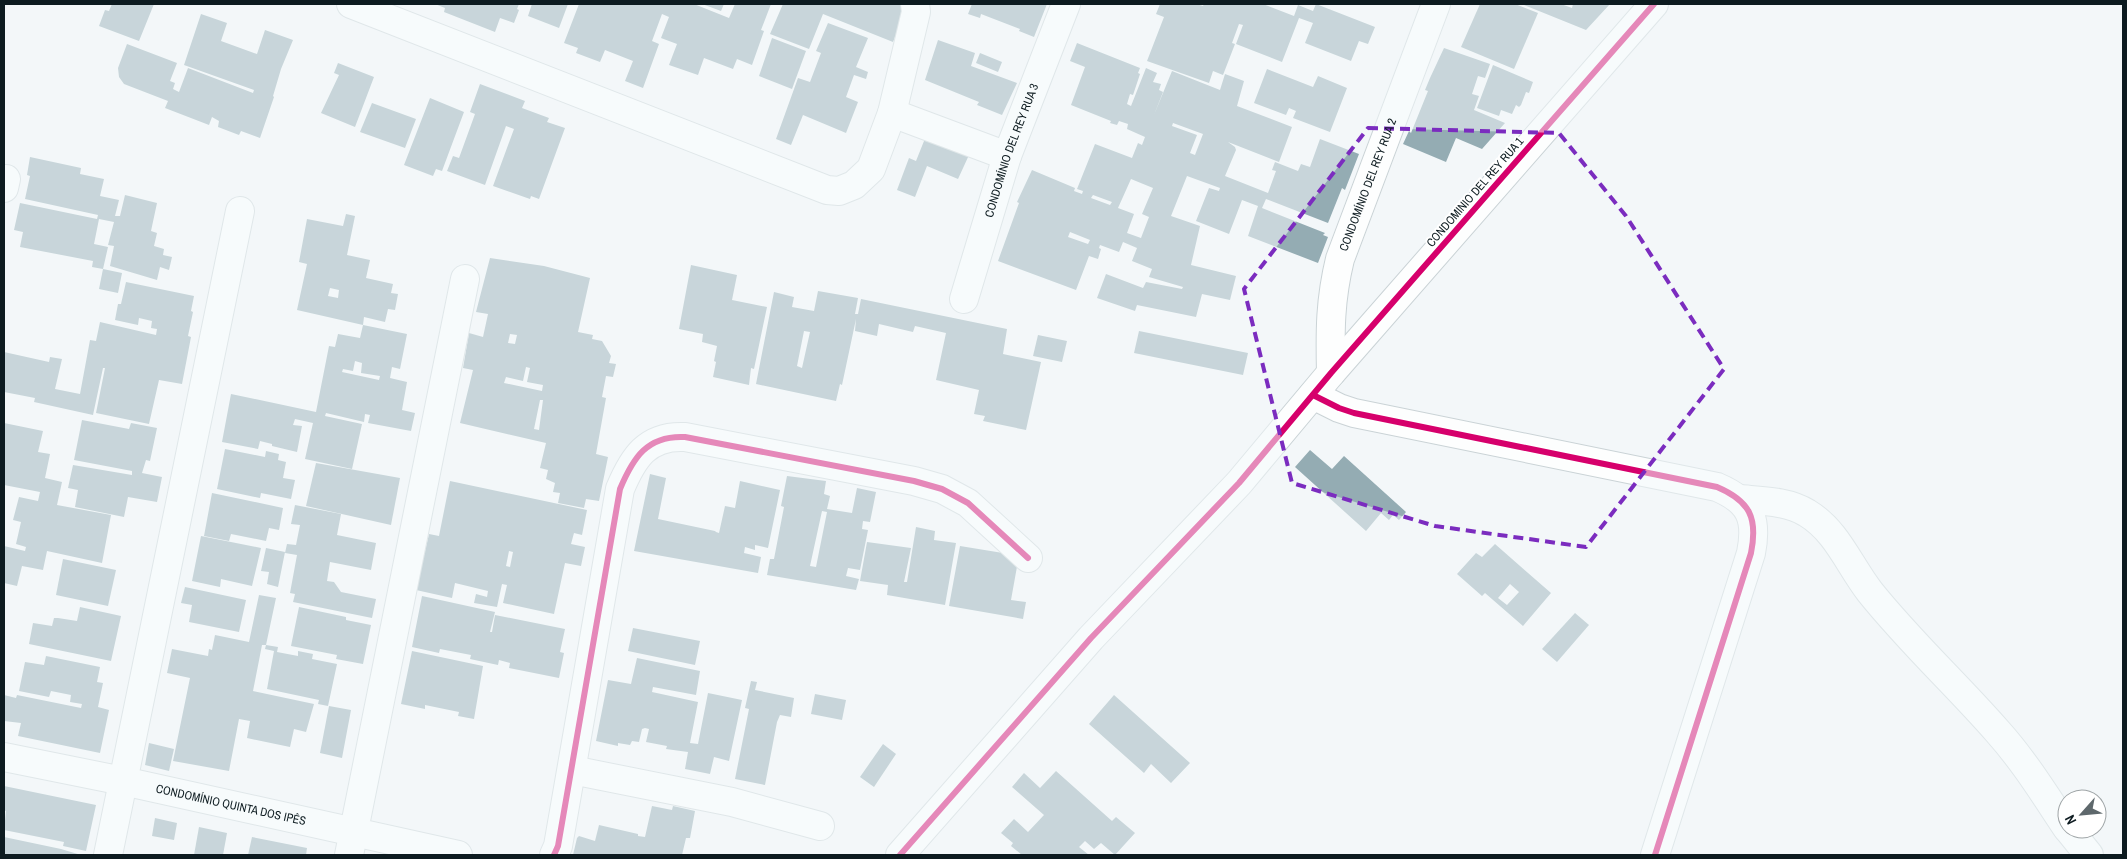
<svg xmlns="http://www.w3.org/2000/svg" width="2127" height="859" font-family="'Archivo Narrow',sans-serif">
	<rect width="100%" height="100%" fill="#f3f7f9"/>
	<g fill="#94acb3" fill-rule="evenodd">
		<polygon points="112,4 154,4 139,41 99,26 105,10 109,11"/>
		<polygon points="435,4 519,4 517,9 519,10 514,23 500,18 495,32 444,12 445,8"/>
		<polygon points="532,4 568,4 559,28 528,16"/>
		<polygon points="579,4 694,4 729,18 735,4 771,4 761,30 764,31 752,65 737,59 733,69 704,58 698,75 669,65 677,44 661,38 669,17 662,14 652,41 659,44 643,88 625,81 633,61 605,50 600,62 576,53 578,48 564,43"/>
		<polygon points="702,4 724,4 721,11"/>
		<polygon points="783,4 908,4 893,42 823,14 809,49 770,34"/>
		<polygon points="972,4 1047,4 1034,37 1019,31 1020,29 981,14 980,18 968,14"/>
		<polygon points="1160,4 1196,4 1203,6 1204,4 1263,4 1294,16 1298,5 1313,11 1316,4 1375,27 1368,44 1359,41 1351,61 1305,43 1313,23 1299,18 1282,62 1236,44 1243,25 1239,24 1232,43 1235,44 1223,75 1213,71 1209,83 1147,61 1164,17 1156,14"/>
		<polygon points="1480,4 1515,4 1538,13 1514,69 1461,47"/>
		<polygon points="1524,4 1561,4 1572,8 1573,4 1610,4 1586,30 1524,5"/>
		<polygon points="201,14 227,23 221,41 257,54 265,30 293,40 281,69 273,96 274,97 260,138 241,131 239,135 218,127 219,121 212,117 209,125 165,108 168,101 124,84 119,77 118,68 127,44 177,63 170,81 175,83 173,89 179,92 188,68 253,93 254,90 184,65"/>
		<polygon points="828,23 868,38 856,67 868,72 866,79 854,75 846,97 858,102 846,133 803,115 791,145 776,139 798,78 810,82 821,53 816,51"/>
		<polygon points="772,38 806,51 792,89 759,76"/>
		<polygon points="938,40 975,53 971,66 1017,83 1002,115 977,105 979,102 925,80"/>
		<path d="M1077,43l63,25 -2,5 2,1 -7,21 -3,-1 -3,10 4,2 15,-38 11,5 -4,9 8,2 -2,6 4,2 -9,23 18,-44 48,19 5,-16 19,7 -7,25 55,21 -13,35 -51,-20 7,5 1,3 -11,26 43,17 8,-22 -4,-1 3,-8 23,9 3,-7 9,3 10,-28 39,15 -14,36 -3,-2 -14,35 -62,-24 -4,9 63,25 -2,2 5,2 -10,26 -70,-27 10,-30 -16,-6 -13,34 -33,-13 13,-33 10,3 1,-3 -33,-12 -16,40 29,10 -9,39 45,11 -6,24 -28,-6 -6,23 -59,-12 -2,6 -38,-13 9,-24 37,14 3,-6 36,7 1,-2 -34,-10 3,-8 -20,-8 5,-13 -14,-6 -4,10 -19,-7 -1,3 2,1 -3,10 -9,-3 -13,34 -78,-29 21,-58 -2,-1 15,-32 43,18 -1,3 8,3 1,-3 -6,-2 18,-45 37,14 6,-15 4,2 3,-8 -18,-8 1,-5 -9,-3 -2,4 -7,-2 1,-2 -40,-16 14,-38 -15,-6zM1173,123l30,11 -8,21 -5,-2 7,-18 -25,-9zM1131,179l22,9 -11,26 7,3 -8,21 -14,-5 7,-19 -16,-6zM1093,195l19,7 -2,3 -19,-7zM1070,232l20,8 -2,4 -20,-7z"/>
		<polygon points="1444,48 1490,64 1485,78 1478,76 1472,94 1479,96 1474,110 1505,123 1482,149 1456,138 1446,162 1403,144 1409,131 1411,133 1428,91 1425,90 1430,78"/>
		<polygon points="980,53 1002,62 998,72 976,63"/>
		<polygon points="338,63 374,77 355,127 321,113 339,75 334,73"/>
		<polygon points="1493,65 1533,82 1529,93 1526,92 1521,105 1519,107 1516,105 1512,114 1501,110 1499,116 1477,108"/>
		<polygon points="1267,69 1313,87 1318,76 1347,88 1330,132 1293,118 1296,111 1289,108 1286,115 1254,103"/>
		<polygon points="480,84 525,101 522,108 549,118 547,122 565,128 539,199 531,196 530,199 493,186 514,129 506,126 485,185 447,171 453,156 459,158 475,114 470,112"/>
		<polygon points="430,98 464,112 442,171 436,169 433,176 404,165"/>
		<polygon points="372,103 416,119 405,148 360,132"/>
		<polygon points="926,136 969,155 958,179 927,166 915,197 897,190 909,158 916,161"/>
		<polygon points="30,157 81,168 80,174 104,179 100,196 119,200 115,216 120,216 125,195 157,203 151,231 157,233 154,246 164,249 163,255 172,257 169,270 160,267 157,280 110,266 114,246 108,245 114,222 99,219 94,244 108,247 103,269 92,267 93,261 20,247 23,232 14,230 20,203 97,219 98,215 25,199 30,176 27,175"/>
		<path d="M346,214l9,2 -8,39 23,5 -4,18 27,6 -2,9 7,1 -3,16 -7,-1 -3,13 -21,-5 -1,8 -66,-15 10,-46 -8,-2 8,-43 36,7zM330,288l9,2 -1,8 -10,-2z"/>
		<path d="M490,258l54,8 46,12 -12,54 15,3 -1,4 10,2 9,15 -2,7 7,1 -3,13 -7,-1 -4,21 4,1 -10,56 12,3 -9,44 -13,-2 -2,9 -26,-5 2,-10 -7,-1 2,-9 -9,-4 2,-9 -8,-2 6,-25 -86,-20 13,-53 -10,-2 6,-35 14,4 5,-23 -12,-2zM510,334l7,1 -2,9 -7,-1zM526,367l4,1 -3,14 16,3 -1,6 -38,-8 2,-6 17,4zM540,400h3l-4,30 -5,-1z"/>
		<polygon points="691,265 737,275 732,300 767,307 754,369 751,368 749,385 713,377 716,362 714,361 717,346 702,342 703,334 679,329"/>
		<polygon points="103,269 122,273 118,293 99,289"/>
		<polygon points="126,282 194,296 191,311 193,312 188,336 191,337 182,384 159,380 149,424 96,413 105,368 103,368 93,415 34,402 35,398 4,392 4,352 49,362 50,357 62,359 55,389 80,394 90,340 96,341 100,322 156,335 157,329 151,328 152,321 139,318 138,325 115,320 118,304 121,304"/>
		<path d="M818,291l40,7 -3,16h3l3,-15 146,30 -4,25 38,8 -15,68 -43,-9 2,-5 -11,-2 5,-24 -43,-10 10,-47 -31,-7 -2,6 -34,-8 -2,12 -22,-5 1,-12 -14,66 -2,-1 -4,17 -80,-17 18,-92 20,5 -2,10 22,4zM804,331l6,1 -8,36 -5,-2z"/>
		<path d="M363,325l44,9 -7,35 -8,-2 -2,11 17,4 -5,28 13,3 -4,18 -43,-8 2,-8 -5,-1 -1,8 -38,-9 -1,3 37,8 -10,45 -47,-10 8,-36 -18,-4 -2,6 9,1 -5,26 -25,-6v-2l-12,-3 -2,8 -36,-7 9,-48 85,18 13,-66 6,1 3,-13 22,4zM355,361l7,2 -1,10 19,3 -1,4 -37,-8 1,-3 10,2z"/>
		<polygon points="1139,331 1248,353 1243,375 1134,353"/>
		<polygon points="1038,335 1067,341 1062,362 1033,356"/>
		<polygon points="82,420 129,429 131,423 157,428 150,461 146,460 142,473 162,477 157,502 128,497 124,517 75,507 78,490 68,488 73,465 132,475 132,471 74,460"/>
		<polygon points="4,423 43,431 38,452 50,454 45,478 62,482 57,505 111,515 102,563 47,551 43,570 22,566 17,586 4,583 4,546 25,551 26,547 16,544 21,522 13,520 19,497 38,501 40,492 4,485"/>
		<polygon points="225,449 265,457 266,451 279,454 278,460 286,462 283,478 295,480 291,499 261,493 260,498 217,489"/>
		<polygon points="1310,450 1332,469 1344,456 1406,512 1399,520 1393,515 1389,520 1381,513 1366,531 1295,467"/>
		<polygon points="316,463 400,478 391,525 306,506"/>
		<polygon points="650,474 666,478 658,519 715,531 716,532 719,533 725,506 735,508 740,481 780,490 768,548 755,545 755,550 745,547 744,553 761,557 758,573 634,551"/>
		<path d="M787,476l39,5 -2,13 6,2 -3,13 25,4 5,-25 19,4 -6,30 -7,-1 -1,8 6,1 -8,40 -12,-2 -2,8 13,3 -3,11 -89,-15 3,-16h4l10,-52 -3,-1zM822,511l5,1 -11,55 -6,-1z"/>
		<path d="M450,481l137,29 -5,25 -8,-2 -3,11 14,3 -4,19 -16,-3 -11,51 -51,-11 4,-18 -5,-1 -5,23 -23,-4 2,-9 11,3 1,-6 -33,-8 -3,15 -36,-8 13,-56 10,2zM509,551l4,1 -3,15 -4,-1z"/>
		<polygon points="212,493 283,508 279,530 269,528 266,541 231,534 229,541 204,536"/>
		<polygon points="295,505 341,514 337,535 376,543 371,570 330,562 327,581 334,582 341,592 376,599 372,618 293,602 295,594 290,593 297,555 285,553 287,544 296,545 300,525 291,524"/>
		<polygon points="916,527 935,531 934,540 956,543 945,605 887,595 888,585 860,581 867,542 911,548 904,582 907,582"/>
		<polygon points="201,536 261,548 252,586 221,579 220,587 192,581"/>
		<path d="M1495,544l56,49 -28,33 -38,-33 -3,3 -25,-22 19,-21 6,4zM1510,584l9,8 -12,13 -9,-7z"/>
		<polygon points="960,546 1009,554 1018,561 1011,600 1026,602 1023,619 949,606"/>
		<polygon points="266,548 285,552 278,587 267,584 269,572 261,571"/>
		<polygon points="63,559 116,570 108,606 56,595"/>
		<polygon points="185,587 246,600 239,632 189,622 192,605 181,603"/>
		<polygon points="259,595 276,598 266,645 278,647 277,652 298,656 298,651 313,654 312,659 337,664 328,706 318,704 319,700 267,689 274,651 265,649 266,645 262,645 253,691 314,704 306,732 294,729 290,747 247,738 250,721 239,719 229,771 173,761 190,678 167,673 172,649 208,656 209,649 212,650 215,635 249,642"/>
		<polygon points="422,596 495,612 490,632 492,632 495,615 565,629 560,652 564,653 559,678 509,668 510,663 499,660 498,665 470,659 471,655 440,649 439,653 412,647"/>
		<polygon points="80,607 121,616 111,661 29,644 33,623 52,626 54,618 58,618 77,621"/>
		<polygon points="299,607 346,617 346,620 371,625 363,664 336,659 337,655 291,646"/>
		<polygon points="1575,613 1589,625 1557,662 1542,649"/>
		<polygon points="633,628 700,641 695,665 628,651"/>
		<polygon points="412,651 483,666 474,719 458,716 459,712 425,705 425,709 401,704"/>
		<polygon points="46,656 100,667 97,682 103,683 98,707 109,710 100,753 18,736 21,723 4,721 4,695 16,698 17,695 81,708 82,704 70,702 71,695 51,691 49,697 19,691 25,662 44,665"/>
		<polygon points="637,658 700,671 696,695 653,687 652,692 698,702 690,743 698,744 708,693 742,700 729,761 714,757 710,774 685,769 688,752 666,749 667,746 646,742 649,729 645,728 642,729 639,742 632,741 630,745 618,743 618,746 596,741 608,680 631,684"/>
		<polygon points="751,681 757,682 755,690 794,698 791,717 780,715 777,722 765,785 735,779 749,709 745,708"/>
		<polygon points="815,694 846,700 842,720 811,714"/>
		<polygon points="1114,695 1190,763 1171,783 1151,764 1144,773 1089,724"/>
		<polygon points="329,706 351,710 342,758 320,753"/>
		<polygon points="149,743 174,749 169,771 145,765"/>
		<polygon points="883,744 896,754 874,787 860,777"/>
		<polygon points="1056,771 1112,821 1116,817 1135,833 1115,855 1101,843 1094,849 1085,841 1079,847 1089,855 1022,855 1011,846 1013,843 1001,833 1014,819 1028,832 1044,815 1012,787 1024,773 1040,788"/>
		<polygon points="4,786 96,805 86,851 63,846 64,842 4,830 6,811 4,810"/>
		<polygon points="652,806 672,810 673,806 695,811 690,838 686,838 682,855 573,855 577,838 579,836 595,841 599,825 638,834 638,836 645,837"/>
		<polygon points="155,818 177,823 174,840 152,836"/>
		<polygon points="199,827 227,833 223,855 194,855"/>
		<polygon points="4,837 61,849 81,855 4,855"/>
		<polygon points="252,837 307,848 306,855 248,855"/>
	</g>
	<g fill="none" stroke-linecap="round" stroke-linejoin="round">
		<g stroke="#cad3d6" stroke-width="30">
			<g id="minor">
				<polyline points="351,4 827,190 839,191 854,185 871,169 892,113 916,12 915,4"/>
				<polyline points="892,113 1007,156"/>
				<polyline points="4,188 6,179"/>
				<path id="s1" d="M964,299l43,-143 59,-152"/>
				<path id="s2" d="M1331,373c-1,-42 -1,-73 9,-114l96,-255"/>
				<path d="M1313,395l26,13 15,5 363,74c33,14 41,31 34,66l-96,302"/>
				<path d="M1740,499c22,2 48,2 67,14 30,18 42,52 63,79 40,50 87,93 128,140 26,29 47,63 69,96"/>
				<path id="s3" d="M4,757l119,24 335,74"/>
				<polyline points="572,770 732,802 820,826"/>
				<polyline points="2068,829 2089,855"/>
				<polyline points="108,855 240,211"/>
				<polyline points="349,855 465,279"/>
				<path d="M554,855l4,-9 62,-357c13,-31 27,-54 65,-52l229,44 28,8 26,14 60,55"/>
				<polyline points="900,855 1091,638 1239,483 1331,373 1654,4"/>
			</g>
		</g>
		<use href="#minor" stroke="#fdfefe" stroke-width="28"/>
		<g stroke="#fff" stroke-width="9">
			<g id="cycleway">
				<path d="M1313,395l26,13 15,5 363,74c33,14 41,31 34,66l-96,302"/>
				<path d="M554,855l4,-9 62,-357c13,-31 27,-54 65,-52l229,44 28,8 26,14 60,55"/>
				<polyline points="900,855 1091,638 1239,483 1331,373 1654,4"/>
			</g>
		</g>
		<use href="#cycleway" stroke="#d6006c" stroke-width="6"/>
	</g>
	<path d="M0 0H2127V859H0ZM1368,128l191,5 67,83 98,153 -138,178 -151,-21 -143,-43 -48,-194z" fill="#f3f7f9" fill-opacity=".55" fill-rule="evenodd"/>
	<path fill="none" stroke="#7b2cbf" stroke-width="4" stroke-dasharray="10 6" stroke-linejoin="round" d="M1368,128l191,5 67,83 98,153 -138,178 -151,-21 -143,-43 -48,-194z"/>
	<g text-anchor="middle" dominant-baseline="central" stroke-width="4" stroke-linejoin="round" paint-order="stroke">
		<g font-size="12" fill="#0d1b20" stroke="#fff">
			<text stroke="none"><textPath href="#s1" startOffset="156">CONDOMÍNIO DEL REY RUA 3</textPath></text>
			<text stroke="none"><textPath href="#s2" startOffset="194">CONDOMÍNIO DEL REY RUA 2</textPath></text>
			<text transform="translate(1475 192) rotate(-49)">CONDOMINIO DEL REY RUA 1</text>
			<text stroke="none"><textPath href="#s3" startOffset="232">CONDOMÍNIO QUINTA DOS IPÊS</textPath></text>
		</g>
	</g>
	<rect width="2127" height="859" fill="none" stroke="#0d1b20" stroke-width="10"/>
	<g transform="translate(2082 814) rotate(243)"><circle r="24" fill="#ffffff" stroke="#9ea4a6"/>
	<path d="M0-4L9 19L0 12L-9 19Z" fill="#5e686c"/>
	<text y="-8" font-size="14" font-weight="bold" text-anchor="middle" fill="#0d1b20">N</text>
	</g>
</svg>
